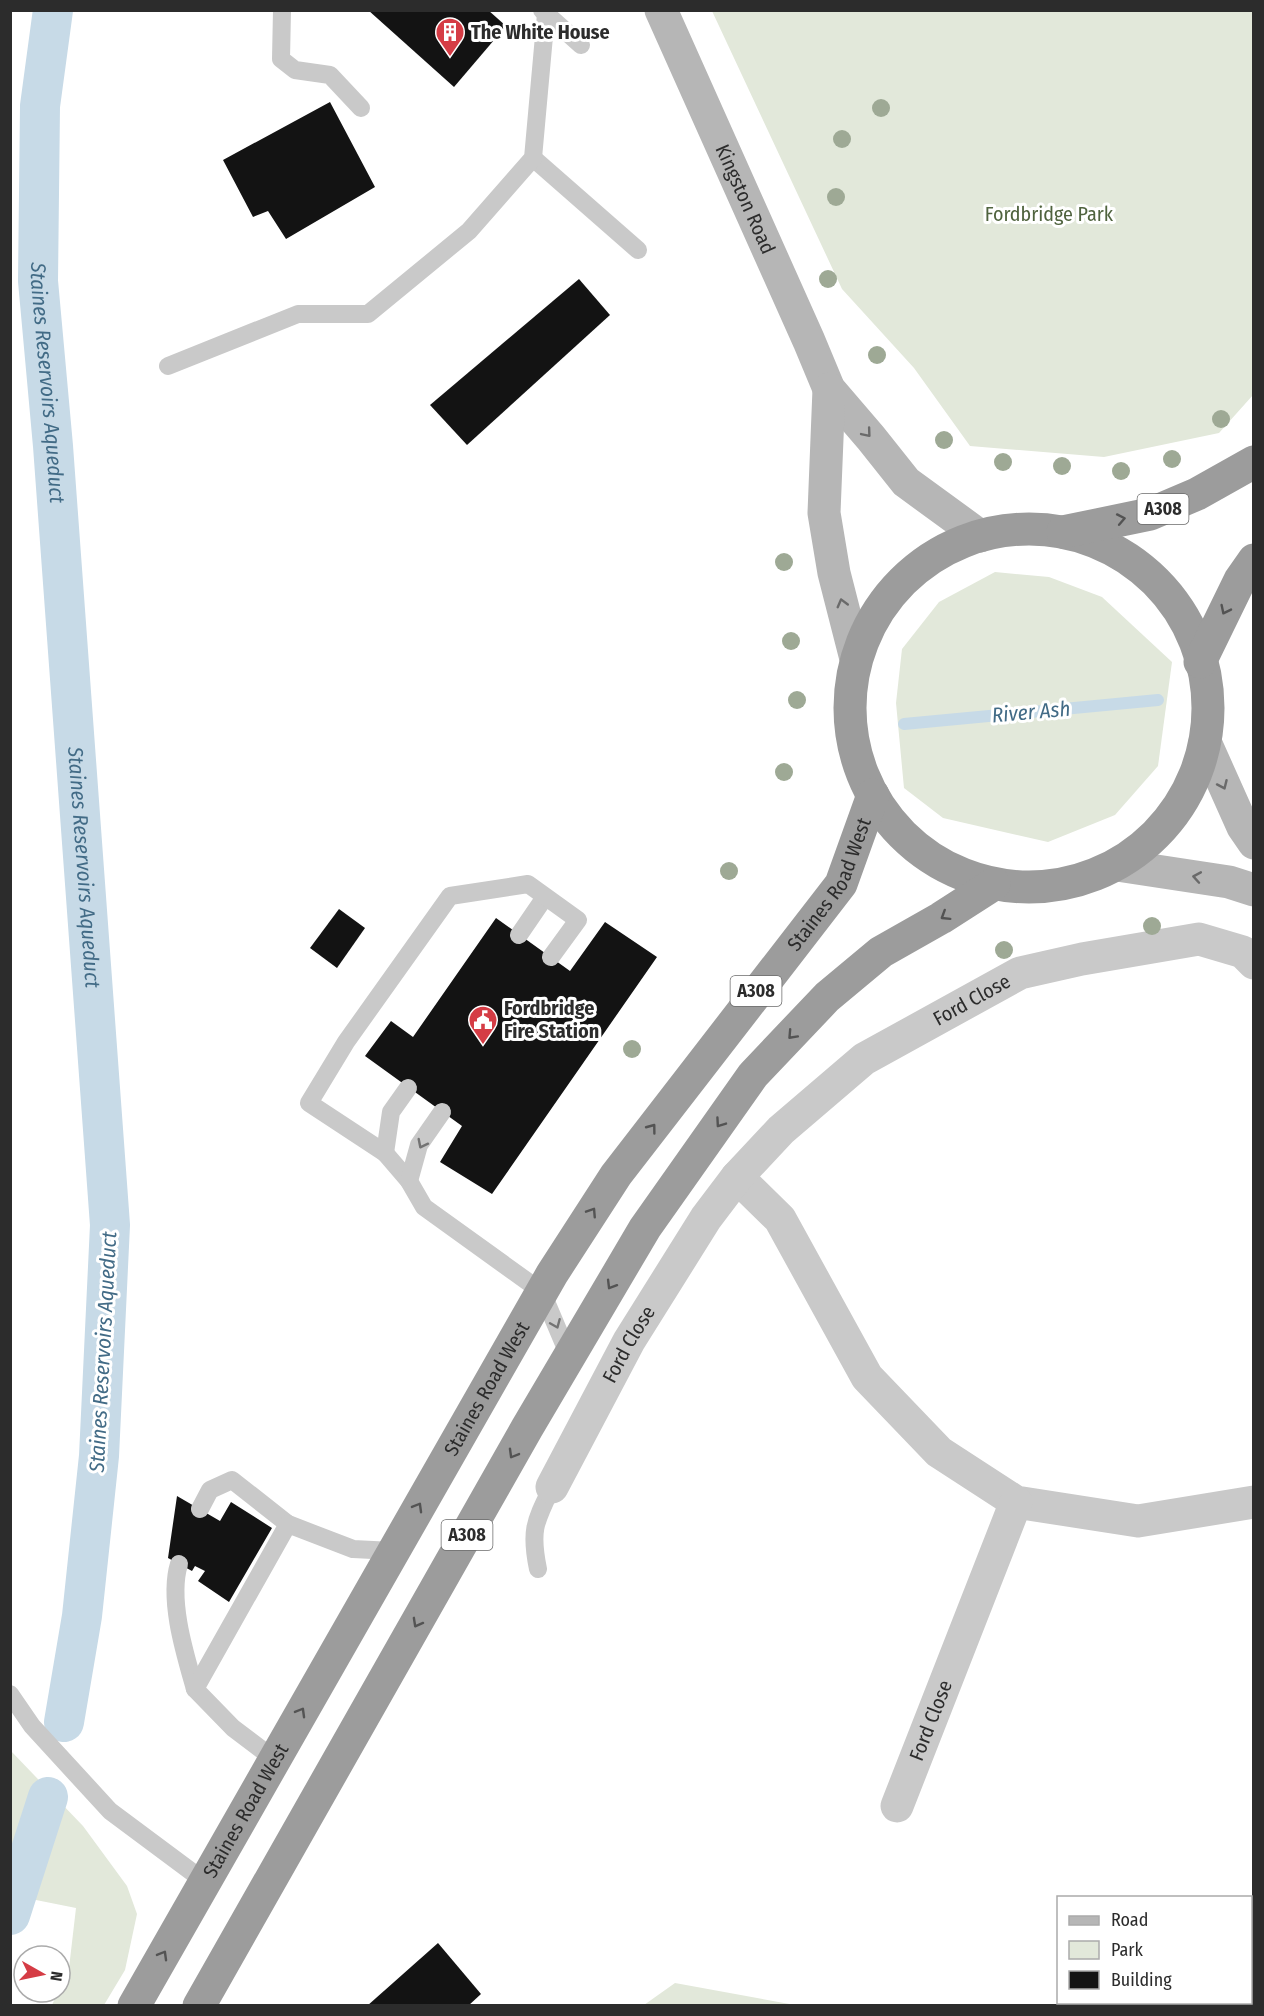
<svg xmlns="http://www.w3.org/2000/svg" width="1264" height="2016" font-family="'Fira Sans Condensed',sans-serif">
	<rect width="100%" height="100%" fill="#fff"/>
	<g fill="#e2e8da">
		<polygon points="712,11 1253,11 1253,395 1219,433 1104,457 970,446 914,368 842,289"/>
		<polygon points="995,572 1049,577 1102,597 1172,662 1158,766 1115,815 1048,842 943,818 904,788 896,703 902,649 939,602"/>
		<polygon points="10,1750 83,1826 127,1886 137,1914 125,1970 104,2005 52,2005 69,1968 76,1908 11,1895"/>
		<polygon points="675,1983 795,2005 644,2005"/>
	</g>
	<g fill="none" stroke-linecap="round" stroke-linejoin="round">
		<polyline stroke="#c7dae7" stroke-width="12" points="904,724 1158,700"/>
		<g stroke="#c7dae7" stroke-width="40">
			<path id="s1" d="M53,10l-13,96 -2,175 15,165 57,779 -11,231 -17,160 -18,106"/>
			<polyline points="10,1915 48,1797"/>
		</g>
	</g>
	<g fill="#131313">
		<polygon points="368,10 488,10 506,26 454,87"/>
		<polygon points="330,102 375,187 286,239 268,211 253,217 223,160"/>
		<polygon points="579,279 610,315 467,445 430,405"/>
		<polygon points="339,909 365,928 337,968 310,948"/>
		<polygon points="496,918 570,971 605,922 657,957 492,1194 440,1162 462,1126 365,1056 391,1021 413,1037"/>
		<polygon points="177,1496 220,1521 231,1502 272,1528 229,1602 198,1581 205,1571 195,1566 192,1571 168,1558"/>
		<polygon points="438,1943 481,1994 468,2006 367,2006"/>
	</g>
	<g fill="none" stroke-linecap="round" stroke-linejoin="round">
		<g stroke="#c9c9c9" stroke-width="18">
			<polyline points="282,10 281,59 295,70 330,75 361,108"/>
			<polyline points="542,10 581,45"/>
			<polyline points="533,158 638,250"/>
			<polyline points="168,366 298,314 368,314 469,231 533,158 546,14"/>
			<polyline points="519,935 545,897"/>
			<polyline points="551,957 578,920 528,884 450,896 346,1042 309,1103 385,1153 409,1181 424,1207 542,1292 569,1356"/>
			<polyline points="385,1153 391,1112 408,1088"/>
			<polyline points="409,1181 419,1145 442,1112"/>
			<polyline points="200,1509 210,1490 232,1480 288,1524"/>
			<path d="M179,1564c-11,36 6,90 16,125"/>
			<path d="M538,1569c-8,-39 -3,-47 14,-82"/>
			<polyline points="10,1694 32,1726 110,1811 204,1881"/>
			<polyline points="274,1759 233,1728 195,1689 288,1524 353,1549 393,1551"/>
		</g>
		<g stroke="#c9c9c9" stroke-width="33">
			<polyline points="737,1177 780,1219 867,1377 939,1452 1016,1502 1138,1521 1254,1502"/>
			<path id="s2" d="M552,1487l77,-146 77,-123 31,-41 44,-47 83,-71 156,-86 62,-14 117,-20 44,13 11,11"/>
			<path id="s3" d="M897,1806l119,-304"/>
		</g>
		<g stroke="#b6b6b6" stroke-width="33">
			<path id="s4" d="M661,10l148,331 20,48 42,49 35,44 74,54"/>
			<polyline points="829,389 824,513 834,573 856,659"/>
			<polyline points="1205,742 1243,827 1254,843"/>
			<polyline points="1117,865 1229,882 1254,890"/>
		</g>
		<g stroke="#9c9c9c" stroke-width="33">
			<circle cx="1029" cy="708" r="179"/>
			<polyline points="1063,532 1150,514 1197,494 1254,462"/>
			<polyline points="1200,662 1240,580 1254,560"/>
			<path id="s5" d="M134,2006l418,-732 64,-99 225,-291 32,-89"/>
			<polyline points="199,2006 527,1428 645,1228 753,1075 827,997 881,952 941,918 994,884"/>
		</g>
	</g>
	<g fill="#9ea995">
		<circle cx="881" cy="108" r="9"/>
		<circle cx="842" cy="139" r="9"/>
		<circle cx="836" cy="197" r="9"/>
		<circle cx="828" cy="279" r="9"/>
		<circle cx="877" cy="355" r="9"/>
		<circle cx="1221" cy="419" r="9"/>
		<circle cx="944" cy="440" r="9"/>
		<circle cx="1172" cy="459" r="9"/>
		<circle cx="1003" cy="462" r="9"/>
		<circle cx="1062" cy="466" r="9"/>
		<circle cx="1121" cy="471" r="9"/>
		<circle cx="784" cy="562" r="9"/>
		<circle cx="791" cy="641" r="9"/>
		<circle cx="797" cy="700" r="9"/>
		<circle cx="784" cy="772" r="9"/>
		<circle cx="729" cy="871" r="9"/>
		<circle cx="1152" cy="926" r="9"/>
		<circle cx="1004" cy="950" r="9"/>
		<circle cx="632" cy="1049" r="9"/>
	</g>
	<defs><path id="oneway-chevron" d="M-2-3.5L2.5 0L-2 3.5" fill="none" stroke-width="1.6" stroke-linecap="round" stroke-linejoin="round" transform="scale(1.5)"/></defs>
	<g stroke="#6a6a6a">
		<use href="#oneway-chevron" transform="translate(867 433) rotate(50)"/>
		<use href="#oneway-chevron" transform="translate(842 603) rotate(-105)"/>
		<use href="#oneway-chevron" transform="translate(1223 785) rotate(66)"/>
		<use href="#oneway-chevron" transform="translate(1197 877) rotate(-170)"/>
	</g>
	<g stroke="#535353">
		<use href="#oneway-chevron" transform="translate(1121 519) rotate(-11)"/>
		<use href="#oneway-chevron" transform="translate(1225 610) rotate(116)"/>
		<use href="#oneway-chevron" transform="translate(945 916) rotate(148)"/>
		<use href="#oneway-chevron" transform="translate(792 1035) rotate(133)"/>
		<use href="#oneway-chevron" transform="translate(720 1123) rotate(125)"/>
		<use href="#oneway-chevron" transform="translate(652 1128) rotate(-53)"/>
		<use href="#oneway-chevron" transform="translate(592 1212) rotate(-57)"/>
		<use href="#oneway-chevron" transform="translate(611 1285) rotate(121)"/>
		<use href="#oneway-chevron" transform="translate(513 1454) rotate(120)"/>
		<use href="#oneway-chevron" transform="translate(418 1507) rotate(-60)"/>
		<use href="#oneway-chevron" transform="translate(417 1623) rotate(119)"/>
		<use href="#oneway-chevron" transform="translate(301 1712) rotate(-60)"/>
		<use href="#oneway-chevron" transform="translate(163 1955) rotate(-60)"/>
	</g>
	<g stroke="#737373">
		<use href="#oneway-chevron" transform="translate(422 1144) rotate(117)"/>
		<use href="#oneway-chevron" transform="translate(556 1324) rotate(67)"/>
	</g>
	<defs>
		<g id="building-pin" transform="scale(1.5)"><path d="M0 17L-7.5 6A9.5 9.5 0 1 1 7.5 6Z" fill="#d53c45" stroke="#fff"/><path d="M-4-6H4V6H1V3H-1V6H-4ZM-2.5-4.3h1.7v1.8h-1.7ZM.8-4.3h1.7v1.8H.8ZM-2.5-1h1.7V.8h-1.7ZM.8-1h1.7V.8H.8Z" fill="#fff"/></g>
		<g id="civic-pin" transform="scale(1.5)"><path d="M0 17L-7.5 6A9.5 9.5 0 1 1 7.5 6Z" fill="#d53c45" stroke="#fff"/><path d="M-.6-6.5H3V-4.5H.6V-3L4-1V1h2V6H-6V1h2V-1L-.6-3ZM-1.2 2.5V6h2.4V2.5Z" fill="#fff"/></g>
	</defs>
	<g fill-rule="evenodd">
		<use href="#building-pin" x="450" y="32"/>
		<use href="#civic-pin" x="483" y="1020"/>
	</g>
	<g text-anchor="middle" dominant-baseline="central" stroke-width="6" stroke-linejoin="round" paint-order="stroke">
		<g fill="#fff" stroke="#6b6b6b" stroke-width="1.5">
			<rect x="1137.5" y="494" width="51" height="30" rx="4.5"/>
			<rect x="730.5" y="976" width="51" height="30" rx="4.5"/>
			<rect x="441.5" y="1520" width="51" height="30" rx="4.5"/>
		</g>
		<g font-size="18" font-weight="bold" fill="#2c2c2c">
			<text x="1163" y="509">A308</text>
			<text x="756" y="991">A308</text>
			<text x="467" y="1535">A308</text>
		</g>
		<g font-size="20" font-weight="bold" fill="#2c2c2c" stroke="#fff" text-anchor="start">
			<text x="471" y="32">The White House</text>
			<text x="504" y="1008">Fordbridge<tspan x="504" dy="23">Fire Station</tspan></text>
		</g>
		<g font-size="20" fill="#2c2c2c" stroke="#fff">
			<text stroke="none"><textPath href="#s4" startOffset="207">Kingston Road</textPath></text>
			<text stroke="none"><textPath href="#s5" startOffset="1323">Staines Road West</textPath></text>
			<text stroke="none"><textPath href="#s2" startOffset="658">Ford Close</textPath></text>
			<text stroke="none"><textPath href="#s2" startOffset="162">Ford Close</textPath></text>
			<text stroke="none"><textPath href="#s5" startOffset="711">Staines Road West</textPath></text>
			<text stroke="none"><textPath href="#s3" startOffset="92">Ford Close</textPath></text>
			<text stroke="none"><textPath href="#s5" startOffset="225">Staines Road West</textPath></text>
		</g>
		<g font-size="20" fill="#4f633e" stroke="#fff">
			<text x="1049" y="214">Fordbridge Park</text>
		</g>
		<g font-size="21" font-style="italic" fill="#426b86" stroke="#fff">
			<text stroke="none"><textPath href="#s1" startOffset="374">Staines Reservoirs Aqueduct</textPath></text>
			<text transform="translate(1031 712) rotate(-5)">River Ash</text>
			<text stroke="none"><textPath href="#s1" startOffset="860">Staines Reservoirs Aqueduct</textPath></text>
			<text transform="translate(103 1352) rotate(-87)">Staines Reservoirs Aqueduct</text>
		</g>
	</g>
	<rect width="1264" height="2016" fill="none" stroke="#2c2c2c" stroke-width="24"/>
	<rect x="1057" y="1896" width="195" height="108" fill="#ffffff" stroke="#ababab" stroke-width="1.5"/>
	<rect x="1069" y="1916" width="30" height="9" fill="#b6b6b6" stroke="#ababab" stroke-width="1.5"/>
	<text x="1111" y="1926" font-size="18" fill="#2c2c2c">Road</text>
	<rect x="1069" y="1941" width="30" height="18" fill="#e2e8da" stroke="#ababab" stroke-width="1.5"/>
	<text x="1111" y="1956" font-size="18" fill="#2c2c2c">Park</text>
	<rect x="1069" y="1971" width="30" height="18" fill="#131313" stroke="#ababab" stroke-width="1.5"/>
	<text x="1111" y="1986" font-size="18" fill="#2c2c2c">Building</text>
	<g transform="translate(42 1974) rotate(99)"><circle r="28" fill="#ffffff" stroke="#ababab" stroke-width="1.5"/>
	<path d="M0-4.5L10 22L0 15L-10 22Z" fill="#d53c45"/>
	<text y="-9" font-size="16" font-weight="bold" text-anchor="middle" fill="#2c2c2c">N</text>
	</g>
</svg>
